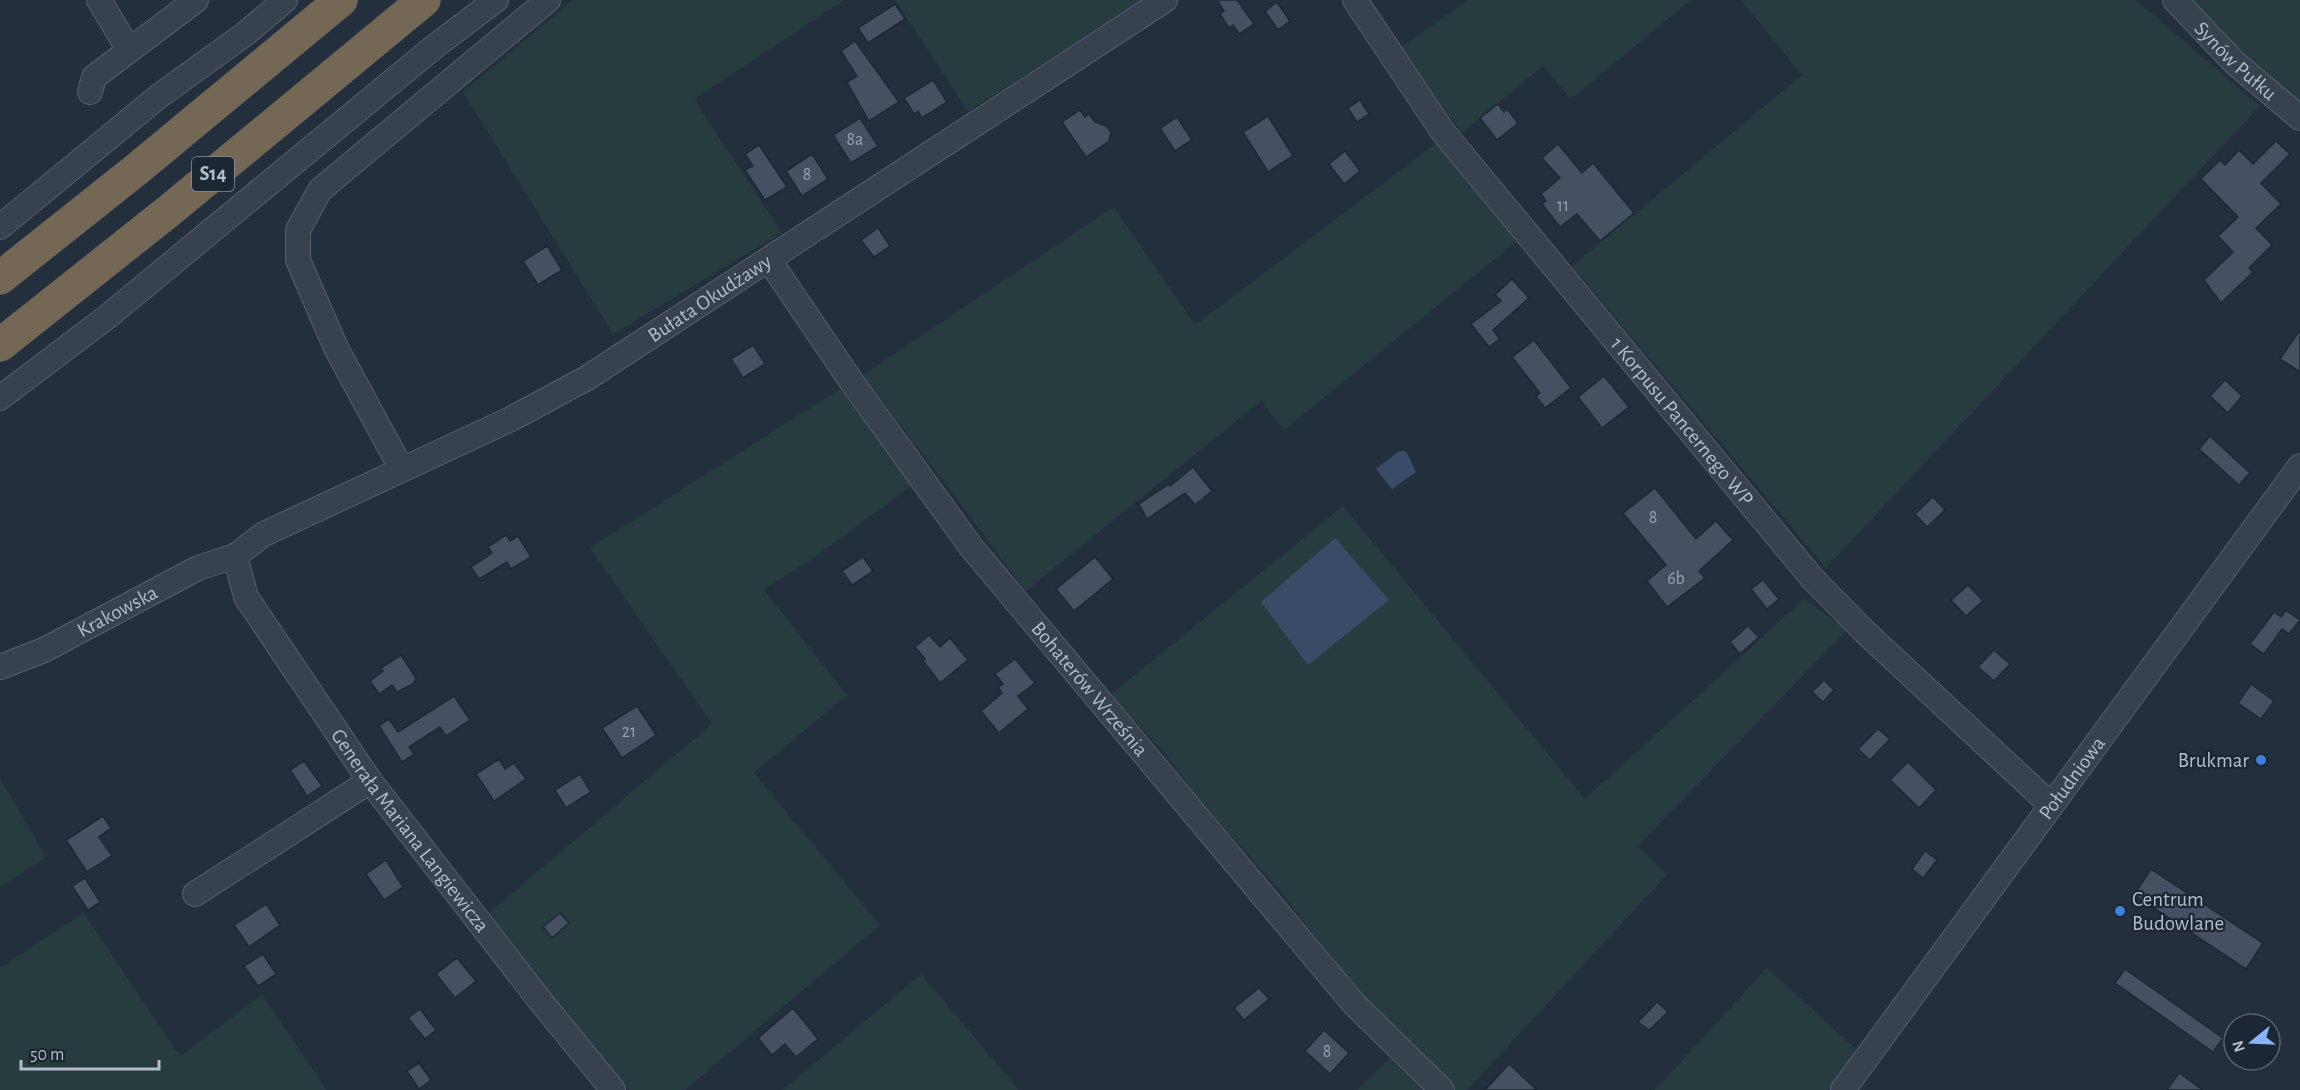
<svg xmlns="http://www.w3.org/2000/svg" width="2300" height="1090" font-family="'Alegreya Sans',sans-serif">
	<rect width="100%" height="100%" fill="#242f3e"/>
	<g fill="#263c3f">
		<polygon points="573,0 844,0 694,99 782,233 613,334 463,92"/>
		<polygon points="895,0 1144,0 968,111"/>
		<polygon points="1469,0 1691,0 1571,99 1543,66 1462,133 1399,48"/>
		<polygon points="1741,0 2136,0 2260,106 1826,568 1572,266 1802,75"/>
		<polygon points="2190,0 2300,0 2300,105 2237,51"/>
		<polygon points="1438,142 1517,241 1284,430 1261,401 1026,591 863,375 1114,207 1195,325"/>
		<polygon points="840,389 913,485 812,559 764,590 847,695 754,773 880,925 685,1090 629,1090 484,917 712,724 590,548"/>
		<polygon points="1343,506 1585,799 1804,599 1847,630 1638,846 1667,875 1467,1090 1456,1090 1361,995 1280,891 1195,794 1165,753 1110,695"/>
		<polygon points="0,778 46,857 0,887"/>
		<polygon points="84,913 180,1056 262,995 327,1090 0,1090 0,968"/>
		<polygon points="1767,968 1856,1049 1828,1090 1655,1090"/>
		<polygon points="921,974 1019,1090 783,1090"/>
		<polygon points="1390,1058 1422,1090 1357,1090"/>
	</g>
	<g fill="#394c67">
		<polygon points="1399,451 1406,451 1416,472 1392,489 1376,469"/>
		<polygon points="1335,538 1389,600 1308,665 1261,602"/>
	</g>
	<g fill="#455162" stroke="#1f2835" stroke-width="1.5">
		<polygon points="1217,0 1237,0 1254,24 1239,34 1233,25 1229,28 1220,14 1224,11"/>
		<polygon points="1277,2 1290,21 1278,30 1265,11"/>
		<polygon points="895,4 905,19 868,43 858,28"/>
		<polygon points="855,41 899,102 869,121 847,82 857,76 841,51"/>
		<polygon points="933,80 947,102 922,118 918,111 914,114 904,98"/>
		<polygon points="1360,100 1369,114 1357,122 1348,108"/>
		<polygon points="1498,104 1504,112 1507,109 1518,123 1497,140 1480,118"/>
		<polygon points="1080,110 1085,117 1089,114 1095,122 1106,126 1111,132 1109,141 1086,157 1062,122"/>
		<polygon points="1268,116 1293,156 1268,172 1243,132"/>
		<polygon points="1177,117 1192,140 1175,151 1160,128"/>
		<polygon points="860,118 878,146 851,163 833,135"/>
		<polygon points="2276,141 2290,154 2261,183 2281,204 2256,228 2272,245 2249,268 2253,272 2221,303 2204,280 2233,252 2218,236 2238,217 2201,179 2220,160 2225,165 2239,150 2253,164"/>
		<polygon points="1558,144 1582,173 1593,163 1634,213 1600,241 1577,214 1560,227 1542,204 1546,201 1541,194 1560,178 1542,158"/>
		<polygon points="759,145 787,187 765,200 745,170 753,166 745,154"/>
		<polygon points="1345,151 1360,171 1344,184 1329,164"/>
		<polygon points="812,154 828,179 802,196 786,171"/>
		<polygon points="878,228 890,246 874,257 861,240"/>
		<polygon points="547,246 562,270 538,285 523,261"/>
		<polygon points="1512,279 1529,298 1493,330 1500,339 1489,347 1471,324 1501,301 1495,295"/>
		<polygon points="2300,330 2300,372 2280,359"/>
		<polygon points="1534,340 1571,388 1545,408 1536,396 1540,393 1512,357"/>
		<polygon points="753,345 765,364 743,378 731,359"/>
		<polygon points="1604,376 1629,407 1602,428 1578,397"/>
		<polygon points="2225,380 2242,396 2228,413 2210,396"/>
		<polygon points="2210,436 2250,473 2239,485 2199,449"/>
		<polygon points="1193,467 1212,491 1195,505 1185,493 1147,519 1139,504 1169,484 1170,486"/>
		<polygon points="1655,488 1696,539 1716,521 1733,540 1699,571 1705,578 1667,607 1647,581 1666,565 1623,513"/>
		<polygon points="1933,497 1945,510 1927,527 1915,514"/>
		<polygon points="506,535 510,541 518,536 531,557 511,569 507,562 479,579 471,567 492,553 488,547"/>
		<polygon points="863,557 873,571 852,585 842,571"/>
		<polygon points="1095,557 1113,579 1074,611 1056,589"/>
		<polygon points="1763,580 1779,599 1767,609 1751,589"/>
		<polygon points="1968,585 1983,601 1966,616 1951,600"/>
		<polygon points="2286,610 2300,620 2289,634 2282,629 2264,654 2250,644 2274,612 2281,617"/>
		<polygon points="1748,626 1759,637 1740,654 1730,642"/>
		<polygon points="929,635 940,647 950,638 968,660 940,683 923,661 925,659 915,647"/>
		<polygon points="1994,650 2010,664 1994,681 1978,667"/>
		<polygon points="401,655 416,678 413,684 397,692 392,685 379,694 370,681 383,671 381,668"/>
		<polygon points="1015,659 1035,683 1018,696 1028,709 999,733 981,711 1002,693 998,687 1003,684 995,674"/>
		<polygon points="1824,680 1834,690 1823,702 1812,692"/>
		<polygon points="2251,684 2274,701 2261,719 2238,703"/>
		<polygon points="454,696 470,720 446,736 440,727 409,747 414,754 402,762 379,726 389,719 398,732"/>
		<polygon points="637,706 656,735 622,758 602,728"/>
		<polygon points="1878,729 1890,739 1870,760 1858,749"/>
		<polygon points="499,759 505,769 514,763 526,779 494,801 476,774"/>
		<polygon points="304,761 322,786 307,796 290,770"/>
		<polygon points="1908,762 1936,790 1919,808 1890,780"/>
		<polygon points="580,774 591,792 566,808 555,790"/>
		<polygon points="103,816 111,828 99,837 112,856 87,872 66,840"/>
		<polygon points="1925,851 1937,860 1923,878 1912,869"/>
		<polygon points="386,860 403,887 384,900 366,874"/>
		<polygon points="2151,869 2263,943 2246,969 2134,895"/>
		<polygon points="85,878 100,902 88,910 72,886"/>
		<polygon points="266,904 280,925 249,947 234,925"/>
		<polygon points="560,913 569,923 552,938 543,927"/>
		<polygon points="263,954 276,974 258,986 244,966"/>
		<polygon points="457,958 476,981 455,998 436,974"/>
		<polygon points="2125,969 2223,1038 2213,1052 2115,983"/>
		<polygon points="1259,988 1269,999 1244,1020 1234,1008"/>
		<polygon points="1657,1002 1668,1012 1649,1030 1638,1022"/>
		<polygon points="793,1008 818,1039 796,1057 785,1044 772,1055 758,1038"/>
		<polygon points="420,1009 436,1030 425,1039 408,1018"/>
		<polygon points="1324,1030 1349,1053 1330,1074 1305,1051"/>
		<polygon points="419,1063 431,1080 419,1089 407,1071"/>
		<polygon points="1509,1064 1537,1090 1485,1090"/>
		<polygon points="2179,1073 2203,1090 2167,1090"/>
	</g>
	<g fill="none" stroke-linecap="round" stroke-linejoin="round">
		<g stroke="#565f6c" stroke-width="26">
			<g id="minor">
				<polyline points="99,0 129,50"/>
				<path id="s1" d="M1355,0l88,132 369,446 53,54 186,173"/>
				<path id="s2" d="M2175,0l60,63 65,55"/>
				<polyline points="90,92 94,77 196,0"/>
				<polyline points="0,227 159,96 245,34 285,0"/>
				<path id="s3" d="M769,260l80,118 122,169 383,457 88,86"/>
				<polyline points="0,398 107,317 434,47 496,0"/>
				<polyline points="401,468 336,348 298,260 298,230 320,190 548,0"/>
				<path id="s4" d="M235,556l11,41 124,184 172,222 71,87"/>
				<path id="s5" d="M0,667l44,-17 154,-82 37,-12 29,-22 247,-115 76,-41 578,-378"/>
				<polyline points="195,894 370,781"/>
				<path id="s6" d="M1843,1090l457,-624"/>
			</g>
		</g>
		<g stroke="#434c59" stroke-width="34">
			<g id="highway">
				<polyline points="0,278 137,169 341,0"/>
				<polyline points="0,345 170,210 424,0"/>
			</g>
		</g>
		<use href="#minor" stroke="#38414e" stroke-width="24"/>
		<use href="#highway" stroke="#746855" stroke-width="33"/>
	</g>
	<g fill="#3f7fe0" stroke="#1d2633" stroke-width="2">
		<circle cx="2261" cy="760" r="6"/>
		<circle cx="2120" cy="911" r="6"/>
	</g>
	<g text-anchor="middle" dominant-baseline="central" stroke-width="4.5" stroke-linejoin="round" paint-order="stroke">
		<g font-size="18" fill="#98a1af">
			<text x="855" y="140">8a</text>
			<text x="807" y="175">8</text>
			<text x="1563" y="206">11</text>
			<text x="1653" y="518">8</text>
			<text x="1676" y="579">6b</text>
			<text x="629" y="732">21</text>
			<text x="1327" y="1052">8</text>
		</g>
		<rect fill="#1d2633" stroke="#878f9c" stroke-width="1.5" x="192" y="157" width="42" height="34" rx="4.5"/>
		<g font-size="20" font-weight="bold" fill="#b4bcc9">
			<text x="213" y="174">S14</text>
		</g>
		<g font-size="21" fill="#b4bcc9" stroke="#1d2633">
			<text stroke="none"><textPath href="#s2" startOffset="86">Synów Pułku</textPath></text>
			<text stroke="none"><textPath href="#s5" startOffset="802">Bułata Okudżawy</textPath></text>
			<text stroke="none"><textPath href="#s1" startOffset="534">1 Korpusu Pancernego WP</textPath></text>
			<text stroke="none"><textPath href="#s5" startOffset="130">Krakowska</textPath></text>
			<text stroke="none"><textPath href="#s3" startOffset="536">Bohaterów Września</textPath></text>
			<text stroke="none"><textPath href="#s6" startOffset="387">Południowa</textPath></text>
			<text stroke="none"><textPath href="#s4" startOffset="328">Generała Mariana Langiewicza</textPath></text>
		</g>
		<g font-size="21" fill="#b4bcc9" stroke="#1d2633" text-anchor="end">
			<text x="2249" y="760">Brukmar</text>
			<text x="2132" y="899" text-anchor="start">Centrum<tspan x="2132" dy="24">Budowlane</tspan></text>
		</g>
	</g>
	<g transform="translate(2252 1042) rotate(252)"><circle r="28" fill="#1d2633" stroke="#59626f" stroke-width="1.5"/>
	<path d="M0-4.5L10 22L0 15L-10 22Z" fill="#8ab4f8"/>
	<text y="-9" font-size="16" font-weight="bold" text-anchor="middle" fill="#b4bcc9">N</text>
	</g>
	<path d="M21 1060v9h138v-9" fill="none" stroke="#b4bcc9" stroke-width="3"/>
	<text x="30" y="1060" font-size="18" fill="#b4bcc9" stroke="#1d2633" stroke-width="4.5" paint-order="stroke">50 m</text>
</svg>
